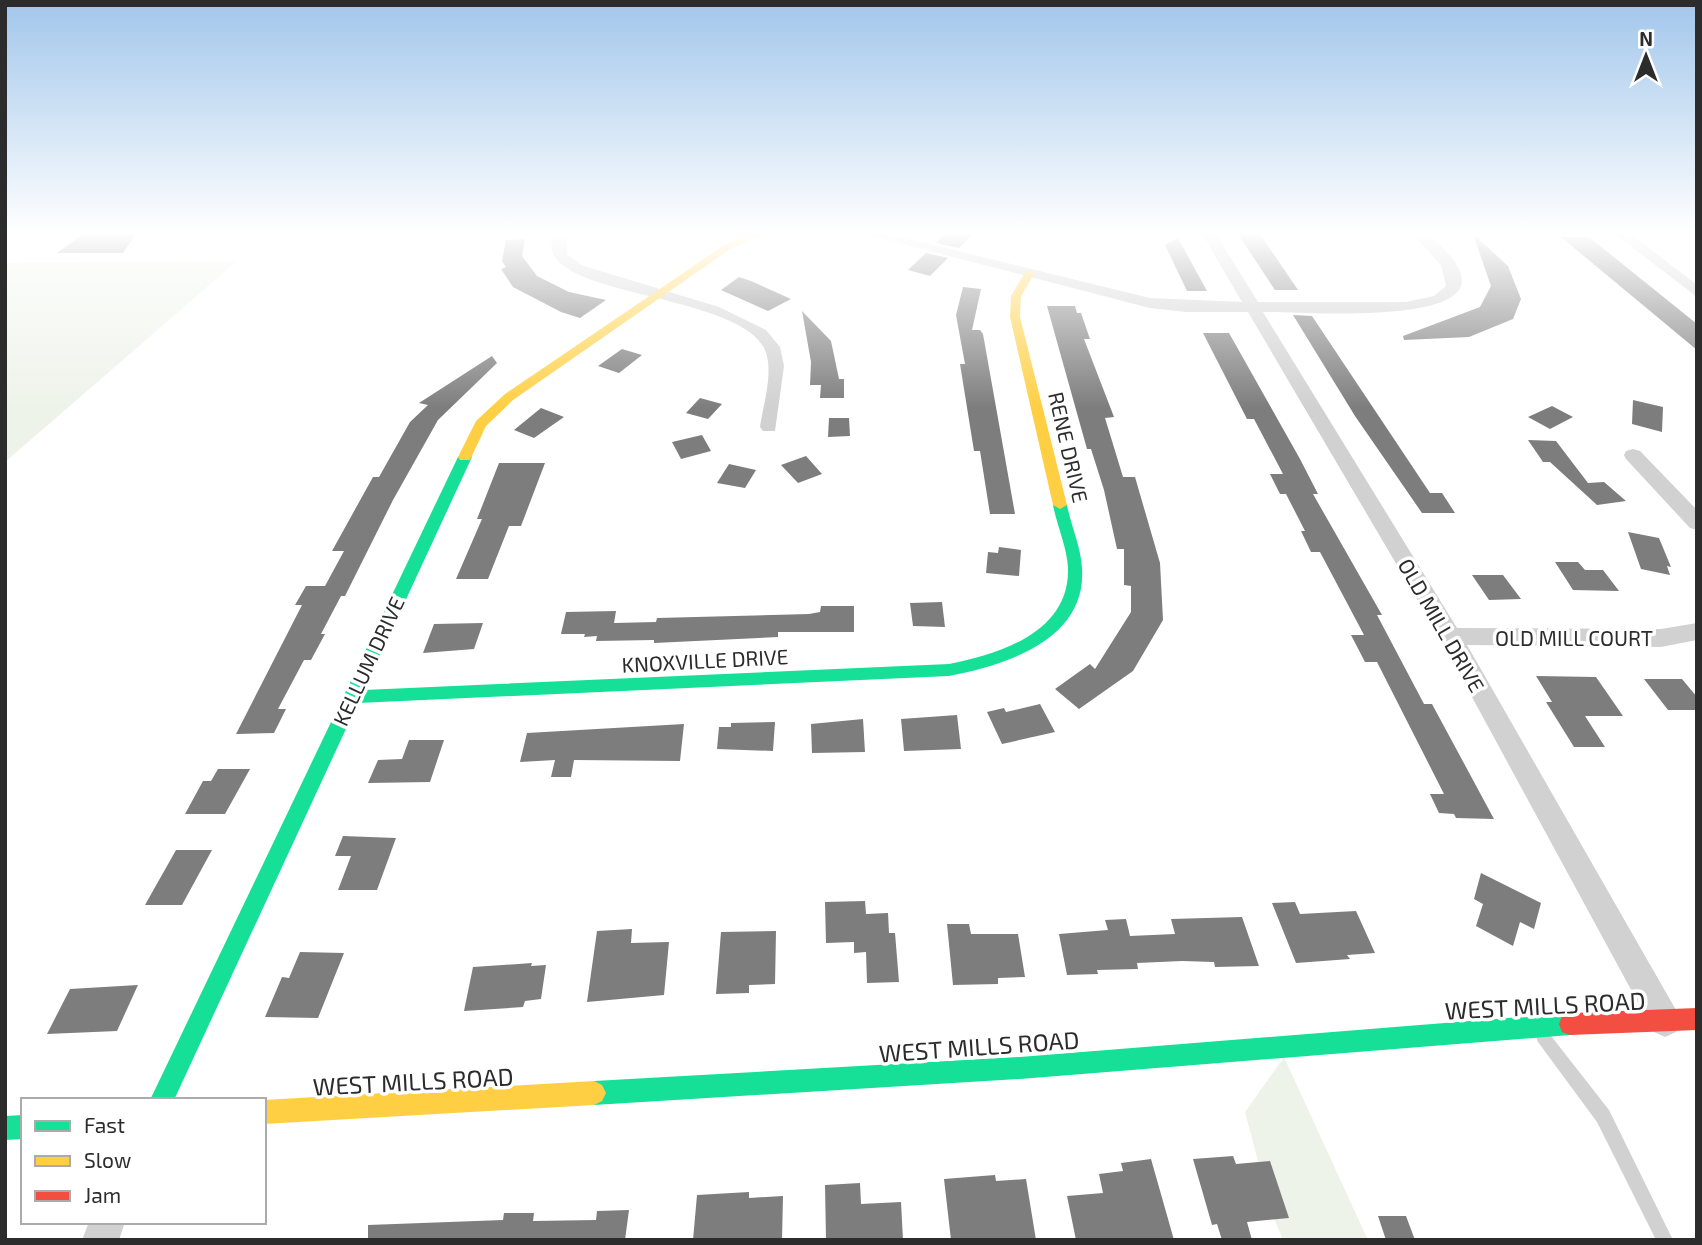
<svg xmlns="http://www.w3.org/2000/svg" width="1702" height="1245" font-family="'Exo 2',sans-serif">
	<rect width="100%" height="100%" fill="#fff"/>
	<g fill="#eef3ea">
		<polygon points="237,261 5,462 5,263"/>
		<polygon points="1284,1057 1368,1240 1283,1240 1271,1211 1245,1112"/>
	</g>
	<g fill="#7d7d7d">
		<polygon points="83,234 136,234 123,253 57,253"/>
		<polygon points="945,234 973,234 959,248 936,243"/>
		<polygon points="1238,234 1260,234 1298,290 1275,290"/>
		<polygon points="1473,234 1508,266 1521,299 1513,319 1469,337 1404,340 1403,336 1480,307 1491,286"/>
		<polygon points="1561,237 1589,237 1697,324 1697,350"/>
		<polygon points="1178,238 1207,291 1187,291 1165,245"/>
		<polygon points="525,239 522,256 537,276 569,292 606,300 580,318 561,312 513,287 501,269 506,267 502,261 506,240"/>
		<polygon points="926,253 948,258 930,276 908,270"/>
		<polygon points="739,277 751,281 791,299 768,311 721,290"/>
		<polygon points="963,287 981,289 972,330 980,330 983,334 1015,514 990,514 980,451 974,451 960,364 965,364 956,315"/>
		<polygon points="1047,306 1075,306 1077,313 1081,313 1090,339 1084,339 1114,417 1105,418 1123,477 1135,477 1160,563 1163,620 1133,671 1079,709 1055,689 1090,664 1095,669 1131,612 1131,586 1124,585 1124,549 1117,549 1104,490 1091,449 1087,449"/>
		<polygon points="802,311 831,341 839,379 844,379 844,398 820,398 821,385 810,385 811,362"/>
		<polygon points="1293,315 1312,316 1430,493 1442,493 1455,513 1422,513 1355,416"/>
		<polygon points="1203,333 1229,333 1300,459 1318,494 1313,494 1382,615 1377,615 1424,704 1432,704 1494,819 1456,818 1454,814 1439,813 1430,794 1444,794 1377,662 1365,662 1351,635 1364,635 1320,552 1311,552 1301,531 1305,531 1286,494 1280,494 1270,474 1283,474 1254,419 1247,419"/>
		<polygon points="622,349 642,355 619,373 598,366"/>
		<polygon points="492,356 497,363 438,420 393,500 345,596 341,596 321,634 325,634 311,660 304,660 278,709 286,709 274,733 236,734 302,605 295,605 306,586 325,586 344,551 332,551 373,477 379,477 410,422 428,405 419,403"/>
		<polygon points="700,398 722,404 708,419 686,413"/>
		<polygon points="1633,400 1663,407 1662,432 1632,424"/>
		<polygon points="1552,406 1573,417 1550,429 1528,417"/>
		<polygon points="541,408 564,417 534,438 514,430"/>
		<polygon points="829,418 849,418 850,436 828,437"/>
		<polygon points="702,435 711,451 681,459 672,442"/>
		<polygon points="1528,440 1556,441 1588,483 1604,482 1626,501 1597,505 1550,462 1543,462"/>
		<polygon points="806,456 822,474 798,483 781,465"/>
		<polygon points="499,463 545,463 521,526 509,526 488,579 456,579 482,519 477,519"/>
		<polygon points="729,464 756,470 745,488 717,483"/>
		<polygon points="1628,532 1659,538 1671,567 1667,566 1670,575 1641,569"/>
		<polygon points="999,547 1021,550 1019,576 986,573 988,552 998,553"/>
		<polygon points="1555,562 1578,562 1585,570 1603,570 1619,591 1573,590"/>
		<polygon points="1472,575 1503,575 1521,599 1489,600"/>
		<polygon points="942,602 945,627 913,626 910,603"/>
		<polygon points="821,606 854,606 854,632 778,632 778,637 654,643 654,640 596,641 597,636 584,637 585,634 561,634 566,612 616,611 614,623 656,622 657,618 809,614 820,612"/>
		<polygon points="483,623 474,649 423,653 434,624"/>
		<polygon points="1536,676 1596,677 1623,716 1585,716 1605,747 1574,747 1546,702 1552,702"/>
		<polygon points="1644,679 1682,679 1697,697 1697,710 1668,710"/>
		<polygon points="1040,704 1055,732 1002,744 987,712 1004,708 1006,712"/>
		<polygon points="957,715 961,749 904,751 901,719"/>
		<polygon points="863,719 865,752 812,753 811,724"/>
		<polygon points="775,722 773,751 717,749 719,727 731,727 731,723"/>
		<polygon points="684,724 680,761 574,760 571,777 551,777 555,760 520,762 527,733"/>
		<polygon points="409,740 444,740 430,782 368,783 378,760 402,759"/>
		<polygon points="218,769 250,769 225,814 185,814 203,781 211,781"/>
		<polygon points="343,836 396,838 377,890 338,890 351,856 335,856"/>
		<polygon points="176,850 212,850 182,905 145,905"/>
		<polygon points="1481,873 1541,903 1534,929 1520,922 1513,946 1476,926 1483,904 1474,899"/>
		<polygon points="865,901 866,914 888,913 889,933 895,933 899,982 867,983 866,952 854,953 854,942 826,943 825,902"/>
		<polygon points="1295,902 1300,914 1356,911 1375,953 1347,955 1350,959 1296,963 1272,903"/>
		<polygon points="1242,917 1259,966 1215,967 1214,962 1182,961 1137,963 1138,969 1097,970 1098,974 1067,975 1059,934 1108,930 1105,920 1126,919 1130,936 1175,934 1171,919"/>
		<polygon points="947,924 969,924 971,934 1018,934 1025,977 998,978 998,984 953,985"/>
		<polygon points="632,929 631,943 669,942 664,995 587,1002 597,931"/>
		<polygon points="776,931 775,984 749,985 749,993 716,994 721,932"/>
		<polygon points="300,952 344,953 318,1018 265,1017 282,977 289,978"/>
		<polygon points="532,963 531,966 546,965 541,999 525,1001 523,1007 464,1011 473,967"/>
		<polygon points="138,985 117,1031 47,1034 70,989"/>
		<polygon points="1233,1156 1236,1164 1270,1161 1289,1218 1247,1222 1252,1240 1222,1240 1217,1224 1212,1225 1193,1159"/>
		<polygon points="1151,1159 1174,1240 1076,1240 1067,1196 1103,1193 1099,1174 1123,1171 1121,1163"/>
		<polygon points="995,1175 996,1181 1026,1179 1036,1240 951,1240 944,1179"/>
		<polygon points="860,1183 861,1204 901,1202 903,1240 826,1240 825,1185"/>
		<polygon points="749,1192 749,1198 783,1196 782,1240 693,1240 697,1195"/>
		<polygon points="629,1210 625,1240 368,1240 368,1225 503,1220 504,1213 534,1213 533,1221 596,1220 597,1211"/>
		<polygon points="1378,1216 1406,1216 1415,1240 1386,1240"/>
	</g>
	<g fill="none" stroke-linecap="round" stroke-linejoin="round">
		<polygon fill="#d1d1d1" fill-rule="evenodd" points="1543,1030 1548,1032 1609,1110 1673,1240 1656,1240 1597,1122 1538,1042 1536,1037 1538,1032"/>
		<g fill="#d1d1d1" fill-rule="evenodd">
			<path d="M553,234h14v20l14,11 138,42 47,23 14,17 4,19 -9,65h-12l-3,-4c3,-22 15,-58 4,-79 -24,-46 -160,-51 -200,-82 -12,-8 -15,-18 -11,-32z"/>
			<path d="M865,234h24l261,64 92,4 -40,-68h14l42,68h148l28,-6 12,-10 -5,-21 -29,-31h15c12,11 40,32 34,52 -13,37 -163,26 -198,26l194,316 204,1 36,-6v17l-36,7 -194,-2 209,365 5,11 -5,11 -11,5 -11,-5 -213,-392 -193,-328h-62l-36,-4z"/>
			<polygon points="1615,234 1631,234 1697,285 1697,297"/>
			<polygon points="1633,449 1640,451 1697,510 1697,530 1690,528 1626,459 1624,455 1626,451"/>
			<polygon points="89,1222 125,1222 119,1240 82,1240"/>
		</g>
		<g fill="#16e098" fill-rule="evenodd">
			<path d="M465,453l7,4 -108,233 585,-26c51,-10 121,-32 119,-96 -1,-21 -11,-42 -15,-63l7,-4 7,4c4,21 14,42 15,63 5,72 -76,97 -133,108l-591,27 -184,397h-24l308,-643z"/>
			<polygon points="1570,1013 1578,1016 1581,1024 1578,1032 1570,1035 1020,1079 594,1105 586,1101 582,1093 586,1085 594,1081 1020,1057"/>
			<polygon points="23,1115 23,1139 5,1140 5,1116"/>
		</g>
		<g fill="#ffcf43" fill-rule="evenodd">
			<polygon points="750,234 763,234 729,250 513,400 486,426 470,460 460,460 458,457 476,421 505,394 723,246"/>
			<polygon points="1026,271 1035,273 1021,296 1020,317 1067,505 1060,509 1053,505 1010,317 1011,296"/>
			<polygon points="594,1081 602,1085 606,1093 602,1101 594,1105 264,1124 264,1100"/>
		</g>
		<polygon fill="#f24e42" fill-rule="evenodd" points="1697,1008 1697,1030 1570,1035 1562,1032 1559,1024 1562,1016 1570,1013"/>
	</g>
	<linearGradient id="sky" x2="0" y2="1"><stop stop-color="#a1c6eb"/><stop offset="0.57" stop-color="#fff"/><stop offset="1" stop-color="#fff" stop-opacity="0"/></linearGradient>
	<rect width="1702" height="408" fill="url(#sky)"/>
	<g text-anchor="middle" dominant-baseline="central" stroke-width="7" stroke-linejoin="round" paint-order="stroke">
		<g font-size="21" fill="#2c2c2c" stroke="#fff">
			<text transform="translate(1069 447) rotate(77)">RENE DRIVE</text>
			<text transform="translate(1442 625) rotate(60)">OLD MILL DRIVE</text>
			<text x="1574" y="637">OLD MILL COURT</text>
			<text transform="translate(705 660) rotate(-3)">KNOXVILLE DRIVE</text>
			<text transform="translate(368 661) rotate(-65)">KELLUM DRIVE</text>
		</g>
		<g font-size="24" fill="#2c2c2c" stroke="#fff">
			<text transform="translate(1545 1005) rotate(-3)">WEST MILLS ROAD</text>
			<text transform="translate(979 1046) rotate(-4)">WEST MILLS ROAD</text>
			<text transform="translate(413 1081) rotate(-3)">WEST MILLS ROAD</text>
		</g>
	</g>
	<rect width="1702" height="1245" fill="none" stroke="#2c2c2c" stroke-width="14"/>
	<rect x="21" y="1098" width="245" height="126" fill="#ffffff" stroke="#ababab" stroke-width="2"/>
	<rect x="35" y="1121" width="35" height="10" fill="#16e098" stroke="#ababab" stroke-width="2"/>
	<text x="84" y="1133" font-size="21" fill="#2c2c2c">Fast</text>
	<rect x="35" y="1156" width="35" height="10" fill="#ffcf43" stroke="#ababab" stroke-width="2"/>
	<text x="84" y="1168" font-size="21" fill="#2c2c2c">Slow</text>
	<rect x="35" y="1191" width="35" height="10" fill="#f24e42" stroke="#ababab" stroke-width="2"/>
	<text x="84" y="1203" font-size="21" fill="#2c2c2c">Jam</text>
	<g transform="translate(1646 56)" stroke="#ffffff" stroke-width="5" paint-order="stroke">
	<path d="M0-5L12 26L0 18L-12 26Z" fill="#2c2c2c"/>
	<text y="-10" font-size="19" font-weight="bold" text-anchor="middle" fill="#2c2c2c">N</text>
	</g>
</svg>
